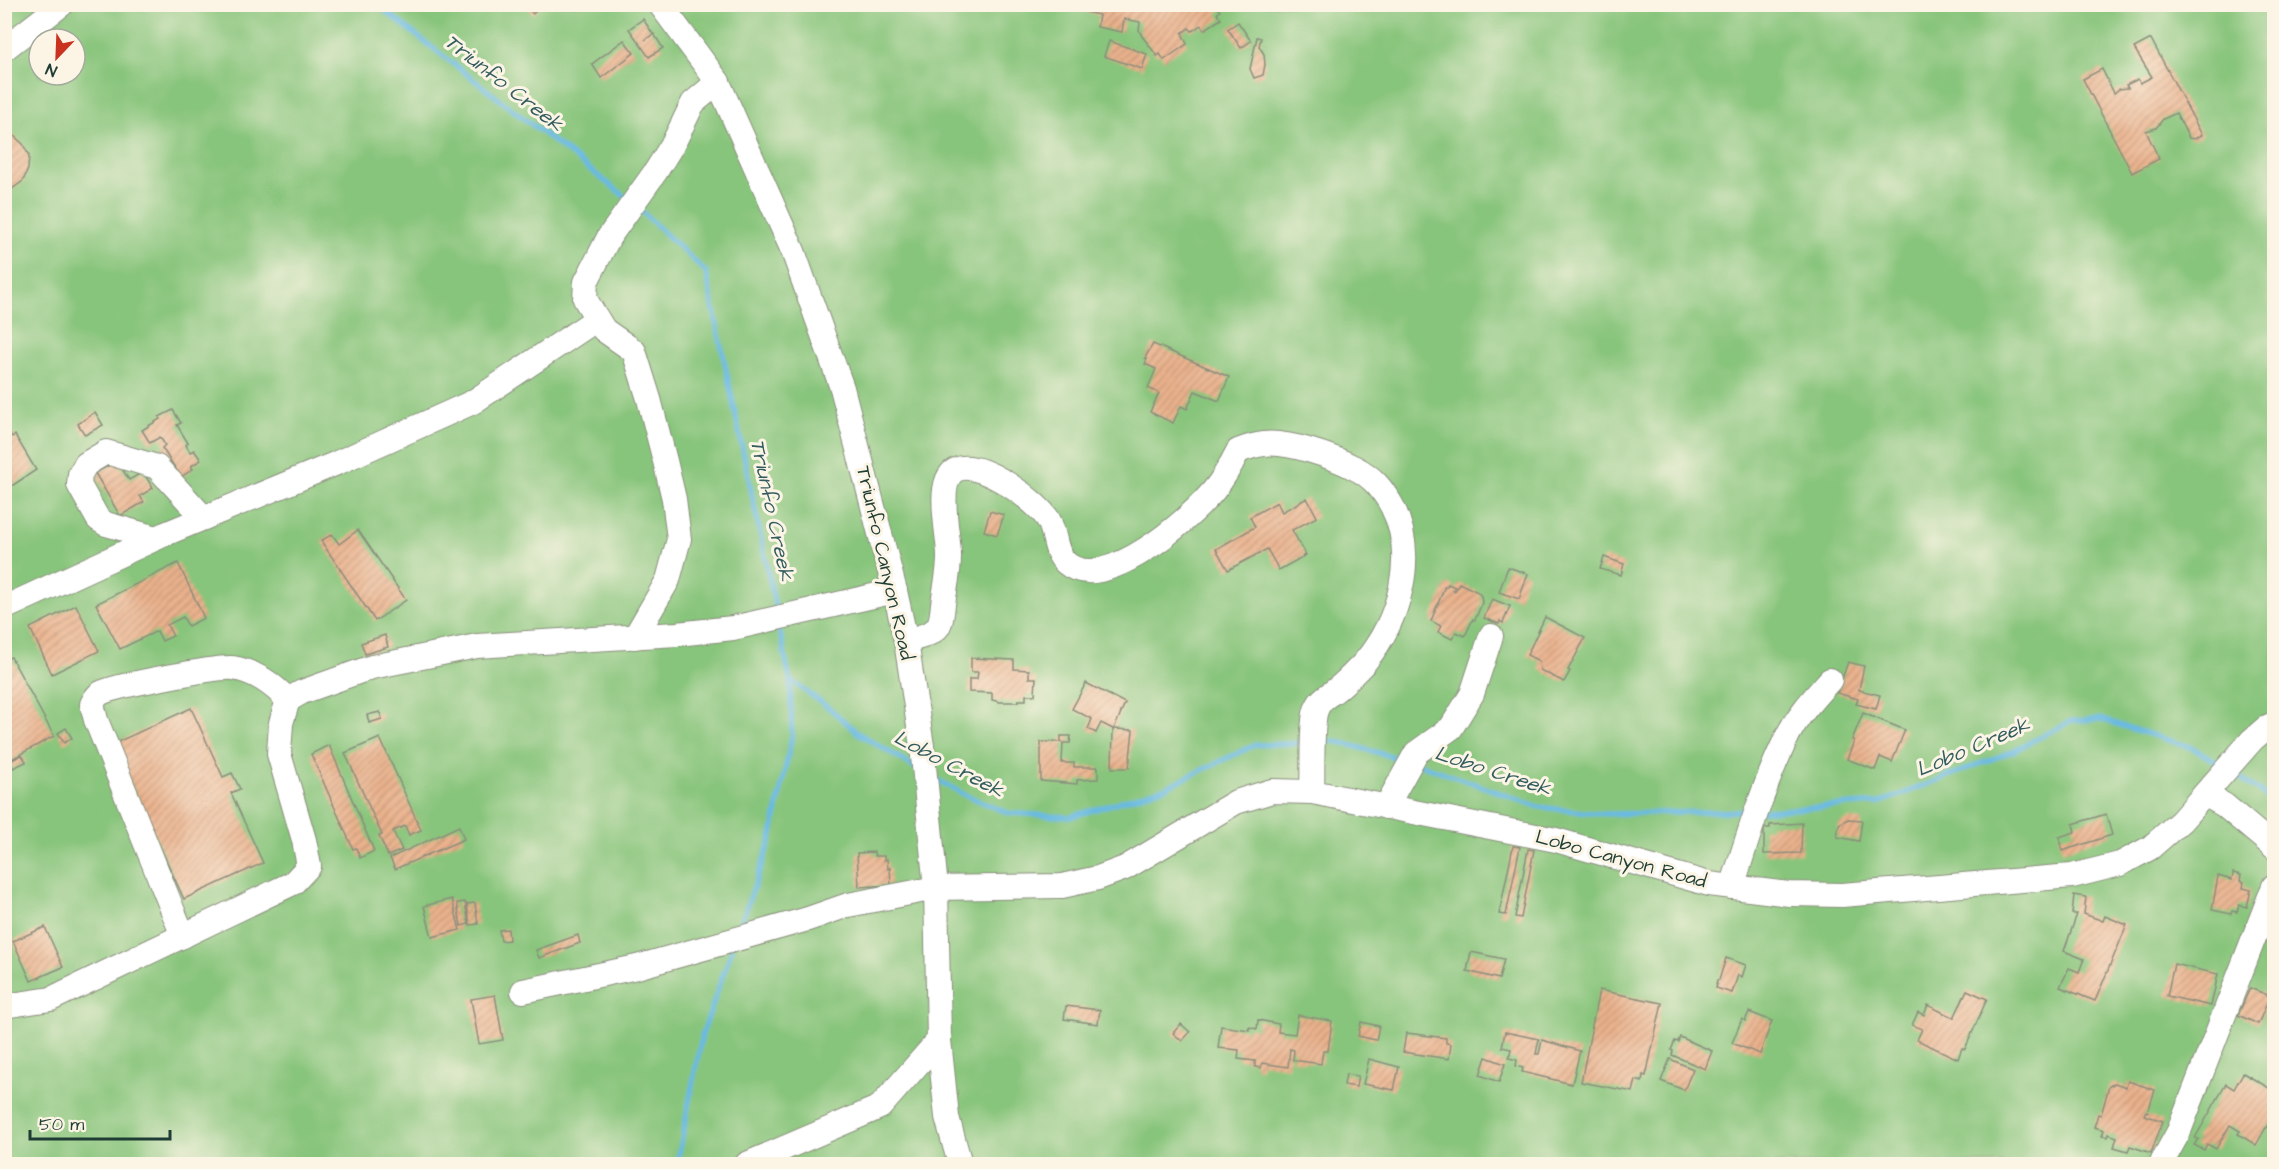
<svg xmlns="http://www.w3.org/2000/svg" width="2279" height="1169" font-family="'Architects Daughter',sans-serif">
	<defs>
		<pattern id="building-hatch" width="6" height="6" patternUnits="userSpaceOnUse" patternTransform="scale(1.5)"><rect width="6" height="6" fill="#ebb28d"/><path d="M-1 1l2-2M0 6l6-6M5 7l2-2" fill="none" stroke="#be9274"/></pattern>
	</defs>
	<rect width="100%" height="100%" fill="#fcf5e5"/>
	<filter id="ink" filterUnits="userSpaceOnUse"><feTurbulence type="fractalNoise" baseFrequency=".0167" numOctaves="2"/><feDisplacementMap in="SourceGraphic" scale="12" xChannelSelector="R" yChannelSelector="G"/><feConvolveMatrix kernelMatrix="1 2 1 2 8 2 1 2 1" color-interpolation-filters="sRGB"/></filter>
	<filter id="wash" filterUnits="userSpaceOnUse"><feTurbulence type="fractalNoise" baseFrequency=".008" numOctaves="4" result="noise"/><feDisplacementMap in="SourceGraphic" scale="24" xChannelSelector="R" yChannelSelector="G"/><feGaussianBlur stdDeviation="1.35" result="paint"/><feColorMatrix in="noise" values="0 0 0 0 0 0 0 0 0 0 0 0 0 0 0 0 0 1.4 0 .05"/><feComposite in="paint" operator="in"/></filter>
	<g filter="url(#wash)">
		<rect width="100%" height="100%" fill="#f4e0c3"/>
		<path fill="#88c57c" stroke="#548158" stroke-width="1.5" fill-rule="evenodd" d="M5,5h2269v1159h-2269zM39,39h36v36h-36z"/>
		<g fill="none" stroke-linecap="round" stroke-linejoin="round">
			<g stroke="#69bae4" stroke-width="5">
				<polyline points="376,4 628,199"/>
				<polyline points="637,207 706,272 776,611"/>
				<polyline points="790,680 829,708 858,733 916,768"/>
				<polyline points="1318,742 1335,741 1405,760"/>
				<polyline points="1417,763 1539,807 1603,814 1751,811"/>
				<polyline points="2232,772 2274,802"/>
				<polyline points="932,777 963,794 1008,813 1070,817 1164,788 1255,745 1306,743"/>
				<polyline points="1763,811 1879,803 2013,751 2071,721 2100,719 2191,747 2222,765"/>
				<polyline points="738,931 771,839 792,735 790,680 778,623"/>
				<polyline points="677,1164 702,1035 732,949"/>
			</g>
		</g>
		<g id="blocks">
			<g fill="url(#building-hatch)">
				<polygon points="524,4 543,4 533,14"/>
				<polygon points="1086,4 1216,4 1220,11 1217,14 1221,19 1204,30 1201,25 1192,31 1189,28 1182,33 1187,44 1164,60 1160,54 1157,56 1142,36 1139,30 1140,22 1124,19 1122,32 1097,27 1099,15 1085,12"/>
				<polygon points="643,19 653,34 645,40 654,34 663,48 649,57 629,29"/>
				<polygon points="1238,22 1251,41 1241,48 1228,29"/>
				<polygon points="1257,37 1261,38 1259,46 1264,54 1265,65 1263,75 1254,78 1250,69"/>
				<polygon points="2151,39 2202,135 2194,139 2189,138 2176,113 2163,119 2156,128 2146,131 2159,159 2132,173 2083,79 2102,69 2114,93 2119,89 2128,88 2126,85 2138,79 2140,83 2152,77 2134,48"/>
				<polygon points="624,40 634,53 601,78 592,64"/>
				<polygon points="1109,41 1147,54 1142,69 1104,56"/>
				<polygon points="4,133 13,135 23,144 29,156 28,169 23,181 12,189 4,190"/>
				<polygon points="1153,344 1229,377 1219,401 1195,391 1187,409 1181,406 1173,423 1150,412 1159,393 1148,388 1156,369 1145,364 1147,359 1145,358"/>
				<polygon points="173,410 181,423 177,425 188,443 186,445 190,452 194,450 201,460 191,466 193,469 181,477 162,448 165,445 160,437 150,443 142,430 160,419 159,417"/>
				<polygon points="95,412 103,425 85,435 78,424"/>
				<polygon points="4,425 12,437 15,435 36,470 4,491"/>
				<polygon points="117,461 129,480 143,472 153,488 140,496 144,502 120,516 95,473"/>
				<polygon points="1307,498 1317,517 1292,530 1306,555 1279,570 1267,549 1228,570 1216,549 1255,527 1250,517 1277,502 1282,512"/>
				<polygon points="990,511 1004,515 997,535 984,531"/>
				<polygon points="358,530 406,600 375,621 321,541 332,534 339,544"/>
				<polygon points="1604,557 1624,564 1621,575 1600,569"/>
				<polygon points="178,563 204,618 188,626 183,617 167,625 173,636 162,641 157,631 120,649 96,604"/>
				<polygon points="1508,567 1528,574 1519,599 1499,592"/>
				<polygon points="1459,583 1478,592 1481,596 1482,603 1475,620 1473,619 1465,636 1456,632 1452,639 1438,632 1441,626 1431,621 1445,586 1446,587 1448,584 1455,587 1453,590 1455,591"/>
				<polygon points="1492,599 1510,606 1503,623 1500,621 1499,624 1484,618"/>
				<polygon points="76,605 99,651 52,674 30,628"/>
				<polygon points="1545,617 1585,638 1568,670 1570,671 1564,682 1540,670 1539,661 1527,655"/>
				<polygon points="385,635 388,647 365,654 361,643"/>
				<polygon points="11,657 54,736 10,760 4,750 4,660"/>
				<polygon points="971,658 1014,660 1014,669 1029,670 1029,678 1036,678 1035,695 1026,695 1026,700 1018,700 1018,702 1000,702 992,700 992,693 969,692 969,679 977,679 978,672 971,672"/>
				<polygon points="1848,662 1864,666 1859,690 1880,695 1876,709 1856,704 1858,699 1837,693"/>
				<polygon points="1086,683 1125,703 1114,729 1133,730 1129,768 1112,768 1113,729 1101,723 1096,733 1088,729 1092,719 1072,709"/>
				<polygon points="191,708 223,777 232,773 240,789 231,793 263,863 184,899 113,744"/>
				<polygon points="380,712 382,719 369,723 367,715"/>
				<polygon points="1863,713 1905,730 1892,762 1880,757 1875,770 1847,759 1854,741 1852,740"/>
				<polygon points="66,728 72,738 64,743 58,733"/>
				<polygon points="1061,736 1071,736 1070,743 1063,743 1062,763 1074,763 1074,767 1098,767 1098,779 1077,780 1077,784 1041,781 1041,742 1061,742"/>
				<polygon points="380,738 421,830 409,835 405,826 393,831 402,850 388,856 379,836 382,835 345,753"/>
				<polygon points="329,745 374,851 360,858 356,848 353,849 311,754"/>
				<polygon points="22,755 26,762 13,768 10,761"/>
				<polygon points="2106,814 2112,835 2062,851 2059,837 2075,832 2073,824"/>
				<polygon points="1848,819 1862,820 1859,841 1837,837 1839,824"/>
				<polygon points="1802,823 1801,853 1764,854 1764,828 1770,828 1770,825"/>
				<polygon points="459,826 464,839 395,869 390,858"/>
				<polygon points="1513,846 1520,847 1506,915 1499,914"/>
				<polygon points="1528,849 1534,850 1521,918 1515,917"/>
				<polygon points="874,852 875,856 884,856 884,860 887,859 888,869 890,868 891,885 859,887 857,853"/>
				<polygon points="2233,873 2241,875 2240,881 2244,882 2243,888 2251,890 2247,907 2239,905 2237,912 2232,911 2231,914 2212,910 2218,876 2232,880"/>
				<polygon points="2074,895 2086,897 2084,914 2103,921 2105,916 2127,925 2095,1001 2060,987 2069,968 2079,972 2084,959 2064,951 2077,914 2072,914"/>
				<polygon points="452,899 460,930 432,937 424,906"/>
				<polygon points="465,902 469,924 461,926 457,903"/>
				<polygon points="475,903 478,924 470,925 467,904"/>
				<polygon points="45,927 63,967 31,981 13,941"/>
				<polygon points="508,929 509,940 501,941 499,930"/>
				<polygon points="578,935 580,943 539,958 536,950"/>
				<polygon points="1471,952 1504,959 1499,979 1467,971"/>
				<polygon points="1726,958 1746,965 1742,977 1738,975 1732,993 1716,988 1717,984 1716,984 1717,980 1719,980"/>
				<polygon points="2174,964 2218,974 2211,1006 2167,996"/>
				<polygon points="2250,988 2270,996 2258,1024 2238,1015"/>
				<polygon points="1599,990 1662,1003 1646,1076 1643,1075 1642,1082 1636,1080 1633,1092 1581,1082"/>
				<polygon points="1967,990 1987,999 1965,1049 1962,1048 1958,1059 1917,1040 1922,1029 1912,1025 1918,1012 1924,1015 1928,1005 1954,1018"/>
				<polygon points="495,995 503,1040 479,1044 471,999"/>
				<polygon points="1066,1006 1100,1010 1098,1024 1064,1019"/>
				<polygon points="1749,1012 1772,1021 1760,1054 1732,1043 1742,1019 1745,1021"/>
				<polygon points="1298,1015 1332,1021 1328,1051 1323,1051 1321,1064 1293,1060 1294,1050 1290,1049 1288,1067 1262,1063 1261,1068 1255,1067 1255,1061 1238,1059 1239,1050 1218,1048 1221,1026 1249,1030 1249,1027 1257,1029 1258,1020 1279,1024 1278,1032 1295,1034"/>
				<polygon points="1361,1022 1379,1026 1376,1040 1358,1036"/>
				<polygon points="1181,1024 1190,1032 1182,1041 1173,1033"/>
				<polygon points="1505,1032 1539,1039 1536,1054 1539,1054 1542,1040 1580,1051 1572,1084 1522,1072 1523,1068 1516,1066 1517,1060 1509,1058 1511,1049 1502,1047"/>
				<polygon points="1406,1033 1446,1038 1446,1043 1451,1044 1449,1059 1403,1052"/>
				<polygon points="1680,1037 1712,1051 1705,1069 1672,1055 1673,1051 1671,1050 1675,1041 1678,1042"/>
				<polygon points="1486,1057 1505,1064 1499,1082 1480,1075"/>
				<polygon points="1369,1059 1399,1067 1394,1090 1363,1084"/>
				<polygon points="1670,1059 1693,1069 1684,1090 1661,1081"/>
				<polygon points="2243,1073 2269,1088 2272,1083 2274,1084 2274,1110 2272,1114 2274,1115 2274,1120 2271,1126 2268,1124 2256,1145 2238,1134 2240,1131 2230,1125 2216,1149 2207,1144 2204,1150 2194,1145 2198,1139 2195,1138 2226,1084 2234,1089"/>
				<polygon points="1346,1074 1358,1076 1356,1087 1344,1085"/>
				<polygon points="2128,1081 2155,1090 2148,1112 2146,1111 2144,1115 2163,1121 2151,1153 2130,1146 2128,1151 2114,1147 2117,1137 2108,1134 2107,1137 2102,1136 2104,1130 2094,1127 2098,1114 2101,1115 2109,1086 2115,1083 2126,1087"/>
			</g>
		</g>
	</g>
	<g filter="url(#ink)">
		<use href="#blocks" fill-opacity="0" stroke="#8a8e7c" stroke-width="1.5"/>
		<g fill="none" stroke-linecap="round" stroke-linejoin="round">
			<g stroke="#8a8e7c" stroke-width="26">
				<g id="minor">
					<polyline points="660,4 718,82 793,251 842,388 895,591 906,641 922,746 936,888 939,1040 947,1117 960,1164"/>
					<polyline points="4,49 62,4"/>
					<polyline points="170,481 204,518"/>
					<polyline points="156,538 106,524 98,519 79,485 80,474 86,464 106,452 157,467 166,477"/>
					<polyline points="4,608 165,534 337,463 473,402 597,319"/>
					<polyline points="635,637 668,580 679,539 674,499 665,461 649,399 634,351 604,330 585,299 586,282 609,237 656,171 674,142 693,103 718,82"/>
					<path d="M906,641c10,-3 22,-5 30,-12 6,-6 6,-17 7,-25 2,-15 6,-31 6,-46 1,-21 -16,-80 9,-89 23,-9 81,33 91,52 7,14 5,31 17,42 38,33 125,-45 148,-73 10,-12 17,-25 24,-39 8,-3 17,-6 26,-7 24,-3 70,13 91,24 18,9 28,22 37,38 26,51 7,115 -28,157 -8,8 -17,18 -26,25 -10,9 -16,8 -22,22 -5,14 -3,63 -4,82"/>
					<polyline points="2206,795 2224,805 2274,847"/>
					<polyline points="1386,807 1416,753 1451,728 1472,694 1491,636"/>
					<path d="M1732,887c16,-50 31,-101 54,-148 10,-22 28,-41 44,-59"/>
					<path d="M183,936l-87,-216 -4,-16c2,-4 5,-9 9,-11 12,-7 119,-27 132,-25 23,4 39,16 55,32"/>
					<polyline points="523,991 637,967 808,919 848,905 936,888 1062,886 1098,878 1125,868 1236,802 1272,791 1312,792 1556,840 1709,884 1789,894 1842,895 2072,876 2120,864 2150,848 2181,821 2252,740 2267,727 2274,724"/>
					<polyline points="4,1006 51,999 293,883 309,866 304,840 279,754 281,723 288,700 302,692 372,667 477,646 677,634 733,628 895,591"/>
					<polyline points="747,1164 880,1107 939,1040"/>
					<polyline points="2161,1164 2179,1131 2274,886"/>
				</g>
			</g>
			<use href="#minor" stroke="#fff" stroke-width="24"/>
		</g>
	</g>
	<g text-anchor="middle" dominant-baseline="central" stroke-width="6" stroke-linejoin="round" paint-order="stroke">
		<g font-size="20" fill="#1f3d34" stroke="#fcf5e5">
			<text transform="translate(885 563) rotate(77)">Triunfo Canyon Road</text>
			<text transform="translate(1621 859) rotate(15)">Lobo Canyon Road</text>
		</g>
		<g font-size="21" font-style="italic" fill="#325c60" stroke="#fcf5e5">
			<text transform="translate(504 83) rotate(38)">Triunfo Creek</text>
			<text transform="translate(772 510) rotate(78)">Triunfo Creek</text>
			<text transform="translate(1973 747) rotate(-23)">Lobo Creek</text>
			<text transform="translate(949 764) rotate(28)">Lobo Creek</text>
			<text transform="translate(1493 771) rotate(18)">Lobo Creek</text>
		</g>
	</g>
	<rect width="2279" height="1169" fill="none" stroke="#fcf5e5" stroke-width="24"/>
	<g transform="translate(57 57) rotate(203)"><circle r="28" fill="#fcf5e5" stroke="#a4ab9e" stroke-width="1.5"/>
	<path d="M0-4.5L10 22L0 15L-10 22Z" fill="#c8321e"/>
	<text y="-9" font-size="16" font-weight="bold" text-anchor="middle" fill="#1f3d34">N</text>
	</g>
	<path d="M30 1130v9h140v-9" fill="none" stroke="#1f3d34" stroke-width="3"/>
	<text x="39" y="1130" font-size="18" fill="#1f3d34" stroke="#fcf5e5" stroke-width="4.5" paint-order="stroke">50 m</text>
</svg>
